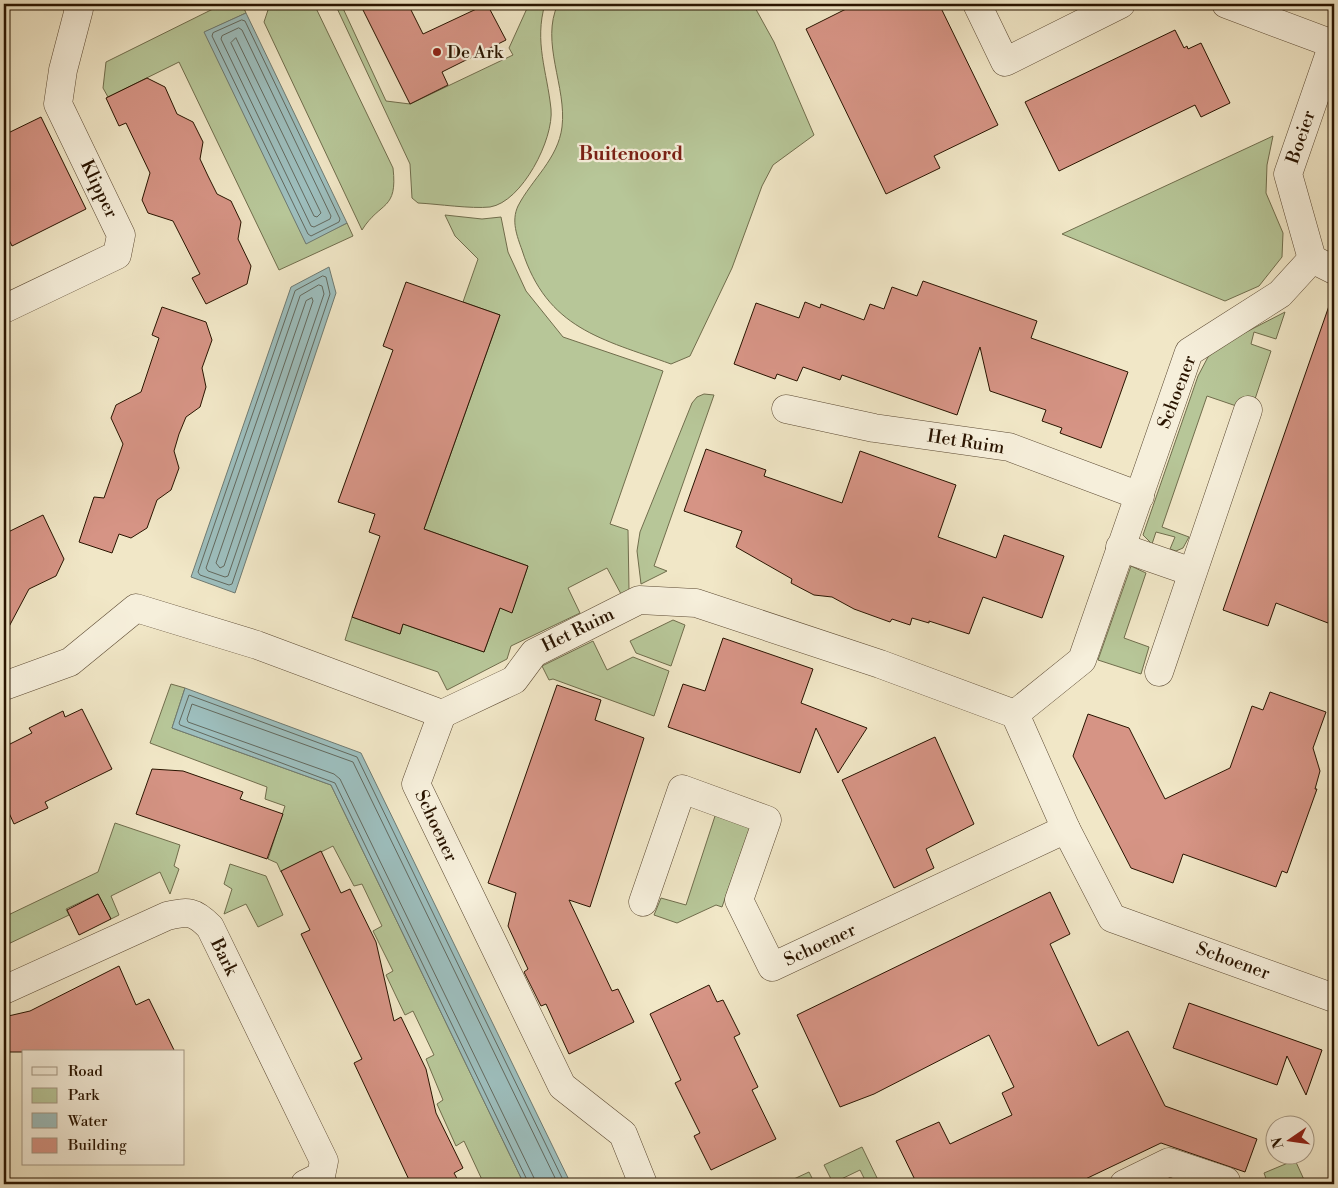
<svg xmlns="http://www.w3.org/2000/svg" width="1338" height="1188" font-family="'Libre Bodoni',serif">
	<rect width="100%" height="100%" fill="#f1e7c7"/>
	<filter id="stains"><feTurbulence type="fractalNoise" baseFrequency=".004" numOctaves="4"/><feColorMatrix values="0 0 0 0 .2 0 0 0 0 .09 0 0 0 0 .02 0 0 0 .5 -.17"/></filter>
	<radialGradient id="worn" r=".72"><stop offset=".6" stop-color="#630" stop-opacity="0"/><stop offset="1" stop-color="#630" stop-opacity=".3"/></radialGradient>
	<g fill="#b7c698" stroke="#706d4c">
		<polygon points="223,4 242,4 246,13 205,32 306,243 347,223 353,236 279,270 179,62 108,97 103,88 106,62"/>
		<path d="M270,4h44l79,164c5,43 -13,33 -31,62l-98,-208z"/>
		<path d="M335,4h6l45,97 24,3 103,-49 -4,-7 20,-44h16c-11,38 2,67 6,105 3,30 -29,93 -61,98 -19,2 -52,-3 -72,-4l-6,-5 -2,-34z"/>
		<path d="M558,4h195l21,38 40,93 -41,30 -11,21 -30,82 -42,88 -19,8c-69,-25 -124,-35 -149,-114 -5,-14 -11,-29 -4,-44 14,-27 40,-47 44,-79 5,-40 -22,-85 -4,-123z"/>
		<polygon points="1273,136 1267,165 1266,193 1283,233 1282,257 1259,286 1225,301 1062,234"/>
		<polygon points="445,215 482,219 501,217 508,252 526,291 563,337 663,371 610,524 628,530 629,590 621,594 607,568 568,588 580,613 511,646 507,659 447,690 438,672 345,640 352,617 400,634 403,624 484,652 500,608 512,612 528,566 424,529 500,315 463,302 478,259 455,236"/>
		<polygon points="1285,312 1276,339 1254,332 1251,344 1271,351 1251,411 1207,396 1162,527 1189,537 1183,548 1176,551 1170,549 1175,537 1156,532 1152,544 1143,535 1198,376 1208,357 1221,345"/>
		<polygon points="704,394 714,395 654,566 667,571 641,584 637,551 640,532 692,403 697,397"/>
		<polygon points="1131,566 1146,573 1124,638 1149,647 1141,674 1098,660"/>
		<polygon points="673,620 685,625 671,666 636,653 630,641"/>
		<polygon points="593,641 607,670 633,657 669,671 654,716 553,679 549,680 542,666"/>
		<polygon points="171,684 185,688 172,728 331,785 524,1184 484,1184 464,1141 456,1146 437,1104 443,1100 426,1059 434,1055 413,1011 405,1015 386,975 393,971 373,931 382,926 362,884 354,886 333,846 281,872 277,863 268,859 285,806 265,799 267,787 150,743"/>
		<polygon points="716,813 751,825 722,907 716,905 677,923 654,915 661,898 686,905"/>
		<polygon points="115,823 180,845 174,866 179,869 170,894 160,872 111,896 119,915 111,919 98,894 66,909 69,915 4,946 4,917 98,872"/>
		<polygon points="230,864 266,876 283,915 258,927 246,904 224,914 232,889 224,884"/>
		<polygon points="862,1147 880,1184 867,1184 860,1170 833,1183 824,1165"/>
		<polygon points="1295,1160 1306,1184 1268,1184 1264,1173"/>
		<polygon points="809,1172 815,1184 783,1184"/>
	</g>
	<g fill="#9dbebd" stroke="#6f7a71">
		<polygon points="246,13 347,223 306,244 204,32"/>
		<polygon points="329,267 336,293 235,593 191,577 291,287"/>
		<polygon points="185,688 361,753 571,1184 524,1184 331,785 172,728"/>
	</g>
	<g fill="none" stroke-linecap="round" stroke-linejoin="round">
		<g stroke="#63695e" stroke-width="1">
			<polygon points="242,20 245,21 340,219 339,222 311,236 308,234 212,36 213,33"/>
			<polygon points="239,28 242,30 331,216 330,219 314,227 311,226 221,39 222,36"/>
			<polygon points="236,38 321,213 317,217 314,216 231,43"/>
			<polygon points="323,276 326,277 330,294 232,584 229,585 200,575 198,572 295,291"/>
			<polygon points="319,285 322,286 324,294 228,576 225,577 208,571 206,568 300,296"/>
			<polygon points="312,298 313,301 224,566 220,568 216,563 306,301"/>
			<polyline points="529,1184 335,783 180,725 179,723 189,695 357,757 565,1184"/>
			<polyline points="535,1184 534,1178 340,779 334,774 188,722 187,719 192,704 353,762 558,1184"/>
		</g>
	</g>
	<g fill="#d69485" stroke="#291400">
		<polygon points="360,4 408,4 423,34 487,4 506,40 442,72 448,85 410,104"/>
		<polygon points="856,4 939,4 998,125 934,156 940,168 886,194 806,29"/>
		<polygon points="1175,30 1184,48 1187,46 1188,49 1201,43 1230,103 1201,117 1195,105 1059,171 1025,102"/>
		<polygon points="147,78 165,87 177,114 193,122 203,142 200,159 208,176 217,194 231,201 241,222 238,239 251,266 247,284 206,304 192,278 200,274 173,221 148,213 142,200 150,173 126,123 119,126 106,98"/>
		<polygon points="41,117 86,209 12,246 4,230 4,135"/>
		<polygon points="923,281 1037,321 1031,338 1128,372 1101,448 1060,433 1062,428 1042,421 1046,410 990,391 980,347 957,415 842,375 840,380 803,367 797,381 777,374 775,379 734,364 756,303 799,318 805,302 820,308 821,304 864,320 870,304 884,309 892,287 917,296"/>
		<polygon points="406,282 500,315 424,529 528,566 512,613 500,608 484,652 403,624 400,634 352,617 380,536 369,532 375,514 338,502 393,350 383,346"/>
		<polygon points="1330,303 1334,304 1334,606 1328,623 1276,603 1268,626 1223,610"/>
		<polygon points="162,307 206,322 212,340 202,368 206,387 200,407 186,417 179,434 174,451 179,468 171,490 157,500 147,528 131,538 119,534 112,553 79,542 94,497 104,498 123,444 111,418 116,405 141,392 159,338 152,335"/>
		<polygon points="706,449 766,470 764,476 842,503 860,451 956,485 938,537 996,558 1004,535 1064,556 1042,618 983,597 969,634 929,621 929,623 912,618 910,625 892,619 890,622 854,609 832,597 814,595 791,583 792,579 736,547 742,531 684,511"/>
		<polygon points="43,515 64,559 56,576 29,589 4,636 4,534"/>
		<polygon points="723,638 813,669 801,703 867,728 838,773 816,728 800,773 668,727 683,684 705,691"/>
		<polygon points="557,685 601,700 595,720 644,738 590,907 569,900 612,991 618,989 634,1022 569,1054 546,1004 541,1006 524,972 528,969 508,926 516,893 488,883"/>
		<polygon points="1270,692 1326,712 1313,748 1320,771 1315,789 1317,789 1287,873 1282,871 1276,887 1183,854 1173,883 1131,868 1073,756 1088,714 1129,728 1165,799 1230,768 1252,706 1263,710"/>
		<polygon points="82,709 112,769 45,802 48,808 14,824 4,802 4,747 32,733 29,728 63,711 65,717"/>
		<polygon points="935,737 974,824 926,849 934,868 894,888 842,780"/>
		<polygon points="152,769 183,771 243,792 240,799 283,814 267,859 136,814"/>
		<polygon points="321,851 341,893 350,889 376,942 394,1021 401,1017 426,1069 436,1113 463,1168 454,1173 460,1184 411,1184 354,1063 362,1059 301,934 310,930 281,871"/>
		<polygon points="1050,892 1070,934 1050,944 1098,1046 1128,1031 1165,1106 1257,1139 1245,1172 1161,1143 1075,1184 917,1184 896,1141 939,1122 950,1144 1012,1115 1002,1093 1014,1087 989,1035 874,1094 840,1107 797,1015"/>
		<polygon points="98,894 111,919 79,935 67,910"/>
		<polygon points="119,966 136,1005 149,999 175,1052 4,1052 4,1017 30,1011"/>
		<polygon points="709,985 717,1002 723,1000 740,1034 734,1037 758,1087 752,1090 776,1139 711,1170 694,1136 700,1133 675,1083 681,1080 650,1014"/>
		<polygon points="1189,1003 1322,1050 1306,1095 1287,1056 1277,1085 1173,1048"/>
	</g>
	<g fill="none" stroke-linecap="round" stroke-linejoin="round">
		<g stroke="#5b4932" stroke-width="29">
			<g id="street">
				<polyline points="977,4 1005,62 1121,4"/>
				<polyline points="1226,4 1333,44"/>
				<polyline points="1312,259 1280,294 1189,352 1082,660 1015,714 1066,829 1112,918 1334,998"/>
				<polyline points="1312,259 1288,174 1334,41"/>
				<polyline points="1312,259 1334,270"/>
				<polyline points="4,309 117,255 121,235 58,104 63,70 79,9 76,4"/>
				<polyline points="786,409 874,428 1009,447 1140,496"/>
				<polyline points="1120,547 1192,572"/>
				<polyline points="1159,672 1248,410"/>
				<polyline points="4,686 70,662 136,608 257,645 442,714 514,680 534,653 639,600 696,603 880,664 1015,714"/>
				<polyline points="442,714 416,784 562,1086 623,1134 643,1184"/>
				<polyline points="643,902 682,789 767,820 739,900 772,967 1066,829"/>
				<path d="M4,990l163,-74c22,-5 27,-5 43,11l114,234 -3,15 -16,8"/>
				<polyline points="1124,1184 1169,1162 1226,1181"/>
			</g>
		</g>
		<use href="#street" stroke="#f6efdb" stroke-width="28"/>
	</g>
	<circle fill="#8f2418" stroke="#f6efdb" stroke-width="2" cx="437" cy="52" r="5"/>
	<g text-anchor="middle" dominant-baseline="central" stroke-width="4.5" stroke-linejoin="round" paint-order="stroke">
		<g font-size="18" fill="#291400" stroke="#f6efdb" text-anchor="start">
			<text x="447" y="52">De Ark</text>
		</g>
		<g font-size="18" fill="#291400" stroke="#f6efdb">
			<text transform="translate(1301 137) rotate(-71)">Boeier</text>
			<text transform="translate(99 189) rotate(64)">Klipper</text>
			<text transform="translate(1177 392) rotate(-69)">Schoener</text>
			<text transform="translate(966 442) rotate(9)">Het Ruim</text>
			<text transform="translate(578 630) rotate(-26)">Het Ruim</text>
			<text transform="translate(436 826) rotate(65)">Schoener</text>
			<text transform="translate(820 945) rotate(-25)">Schoener</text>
			<text transform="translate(224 957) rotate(64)">Bark</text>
			<text transform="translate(1233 961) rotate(20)">Schoener</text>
		</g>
		<g font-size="19" font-weight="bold" fill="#7a1f14" stroke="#f6efdb">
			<text x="631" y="154">Buitenoord</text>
		</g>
	</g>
	<rect width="1338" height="1188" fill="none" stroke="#f1e7c7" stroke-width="20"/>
	<rect x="5" y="5" width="1328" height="1178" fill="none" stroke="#291400" stroke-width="2.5"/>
	<rect x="10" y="10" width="1318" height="1168" fill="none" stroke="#291400"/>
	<rect x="22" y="1050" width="162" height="115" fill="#f6efdb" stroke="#a49783"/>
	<rect x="32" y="1067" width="25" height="8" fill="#f6efdb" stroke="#a49783"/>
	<text x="68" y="1076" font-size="15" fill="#291400">Road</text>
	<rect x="32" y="1088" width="25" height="15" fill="#b7c698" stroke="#a49783"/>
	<text x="68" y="1100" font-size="15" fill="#291400">Park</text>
	<rect x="32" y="1113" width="25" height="15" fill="#9dbebd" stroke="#a49783"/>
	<text x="68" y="1126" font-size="15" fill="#291400">Water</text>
	<rect x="32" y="1138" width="25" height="15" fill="#d69485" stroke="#a49783"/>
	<text x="68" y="1150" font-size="15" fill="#291400">Building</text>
	<g transform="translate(1290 1140) rotate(257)"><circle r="24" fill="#f6efdb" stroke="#a49783"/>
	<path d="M0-4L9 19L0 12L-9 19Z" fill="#8f2418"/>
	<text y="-8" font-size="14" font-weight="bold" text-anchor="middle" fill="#291400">N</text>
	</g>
	<rect width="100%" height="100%" filter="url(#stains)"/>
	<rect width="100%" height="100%" fill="url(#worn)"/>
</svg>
